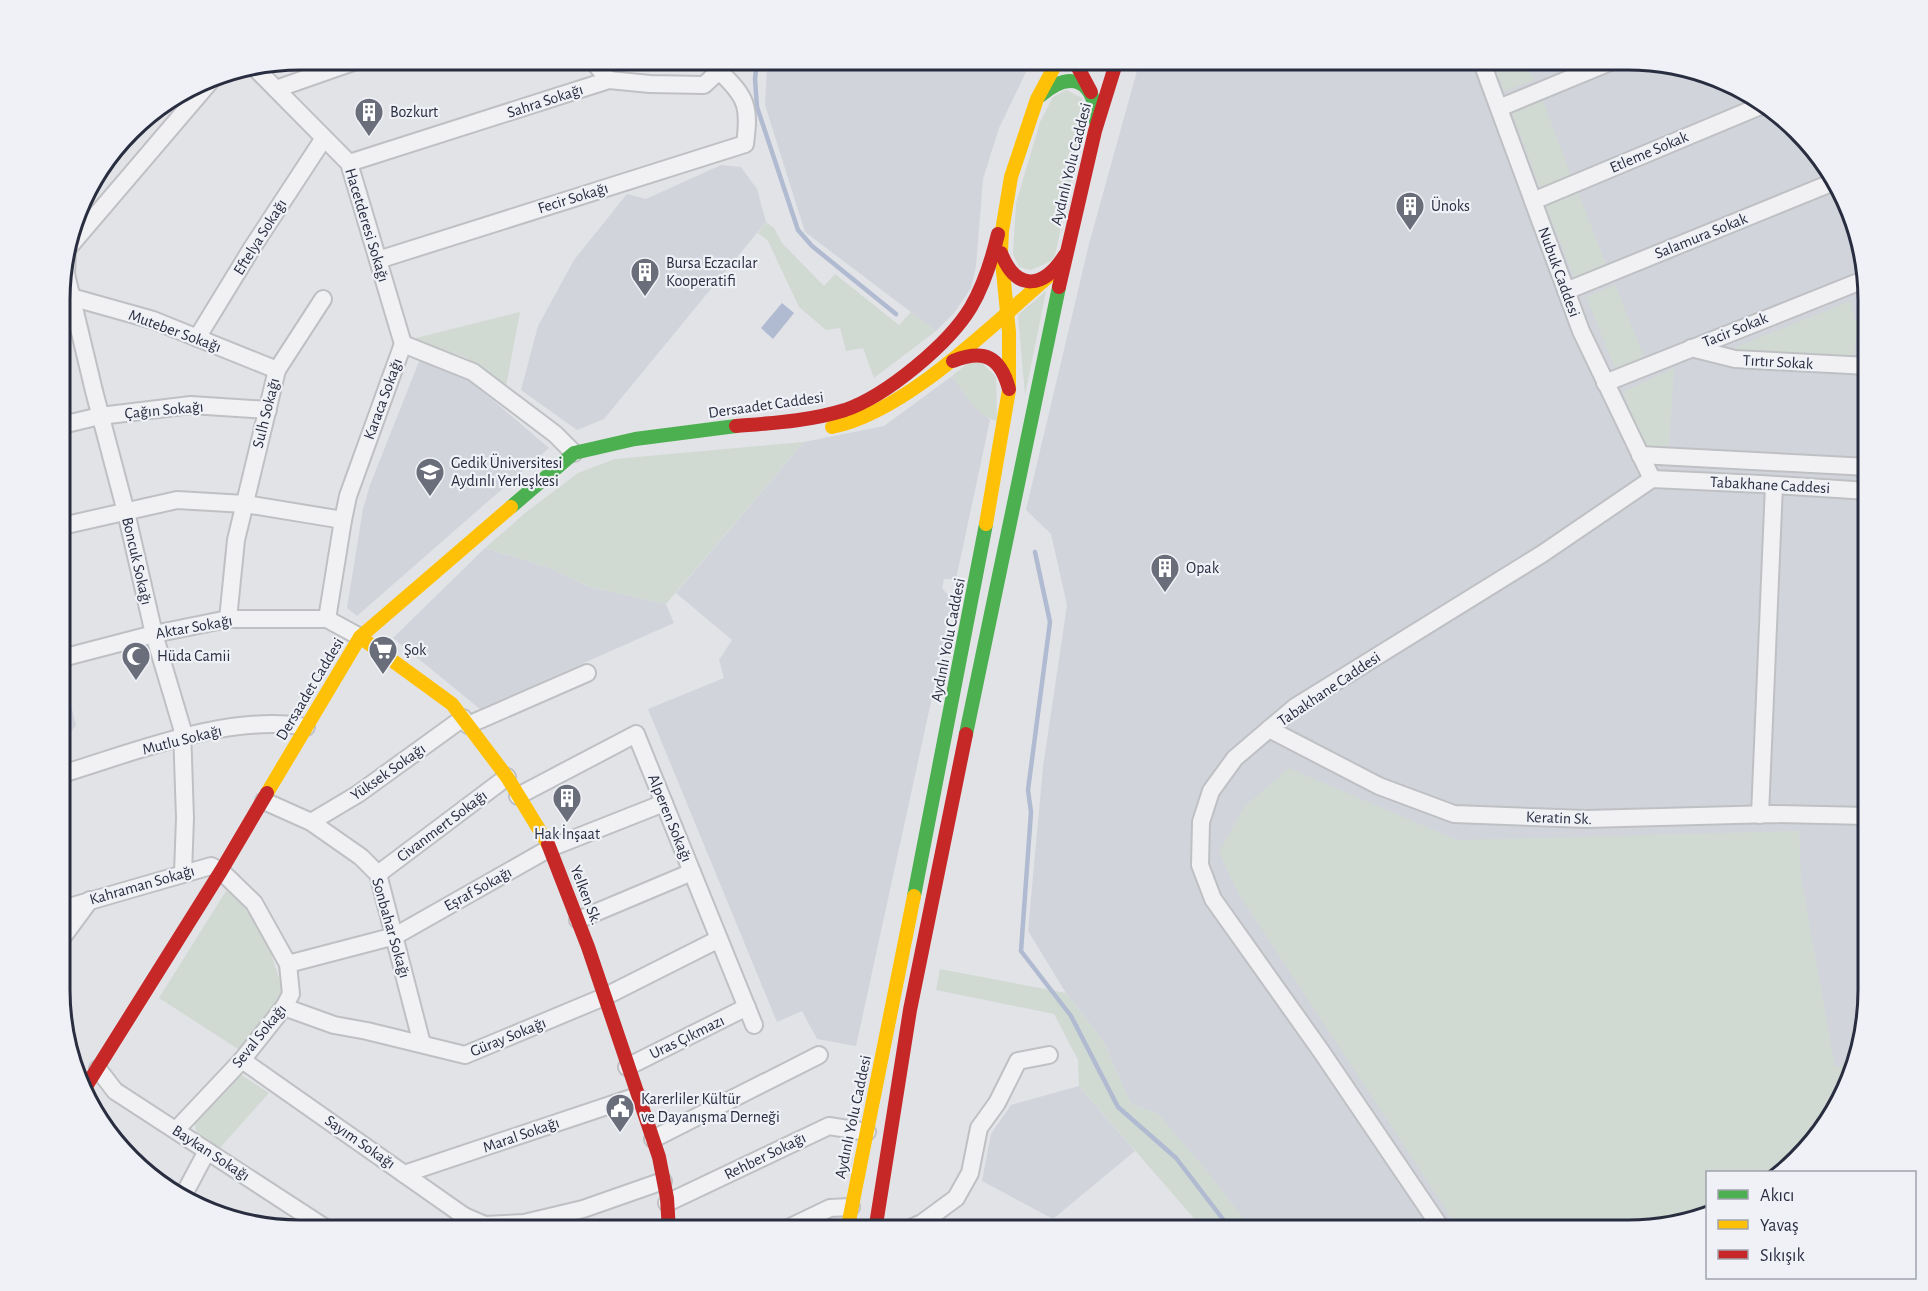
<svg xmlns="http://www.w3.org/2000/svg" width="1928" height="1291" font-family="'Alegreya Sans',sans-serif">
	<rect width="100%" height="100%" fill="#e2e3e7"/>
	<g fill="#d2d4dc">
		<polygon points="808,60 1021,60 1029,66 999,128 983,179 976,266 971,288 954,313 936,331 805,232 765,105 767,66 807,69"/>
		<polygon points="1140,60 1628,60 1704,73 1761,101 1836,181 1868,285 1868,1006 1855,1067 1827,1124 1776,1172 1708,1172 1707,1211 1643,1231 1253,1231 1158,1114 1131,1104 1103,1041 1066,993 1028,931 1043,767 1067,605 1051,534 1026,510 1089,244"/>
		<polygon points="721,165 741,167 757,189 766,222 604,419 577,430 521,390 538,326 574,260 627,194 646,199"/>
		<polygon points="420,359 467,378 549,448 357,616 347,608 363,509 370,485"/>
		<polygon points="952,376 976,407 990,420 956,579 944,579 942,588 953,601 856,1046 817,1039 802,1011 777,1022 648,709 724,678 719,660 732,640 676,593 804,442 884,426"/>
		<polygon points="485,548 547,567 590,587 666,604 674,623 480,709 393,638"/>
		<polygon points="62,671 76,725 62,745"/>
		<polygon points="1079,1086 1135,1151 1053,1219 982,1181 991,1134 1011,1105"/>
	</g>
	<g fill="#d0dad2">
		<polygon points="768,60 808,60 807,69 767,66"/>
		<polygon points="1492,60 1524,60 1534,80 1504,91"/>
		<polygon points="1066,90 1082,98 1084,120 1055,255 1051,261 1031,270 1019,267 1013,254 1016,203 1040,122 1053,97"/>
		<polygon points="1542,98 1572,178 1540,189 1511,110"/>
		<polygon points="1578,192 1608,270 1576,282 1545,204"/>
		<polygon points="766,222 774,228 782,243 824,286 835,274 899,325 911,312 936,331 874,378 863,348 846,351 840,328 826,330 799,307 768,241 758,233"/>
		<polygon points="1615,285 1645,359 1616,371 1586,297"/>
		<polygon points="1046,291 1025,395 1018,315"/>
		<polygon points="1851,301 1857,327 1854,357 1731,349"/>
		<polygon points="520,312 506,386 467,358 412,339"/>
		<path d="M973,359h5l18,18 1,44c-20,-4 -34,-30 -45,-45z"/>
		<polygon points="1674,368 1669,448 1643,446 1623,392"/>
		<polygon points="804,442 666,604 590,587 547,567 485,548 525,513 578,473 615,459"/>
		<polygon points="1289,768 1457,840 1799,831 1801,876 1835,1067 1856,1063 1827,1124 1776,1172 1708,1172 1707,1211 1643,1231 1460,1231 1238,893 1219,852 1245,806"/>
		<polygon points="226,891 239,900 267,940 283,991 276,1005 238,1049 159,998"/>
		<polygon points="940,969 1066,993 1103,1041 1131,1104 1158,1114 1207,1171 1253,1231 1205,1231 1079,1086 1078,1060 1054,1014 936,990"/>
		<polygon points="240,1074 269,1093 219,1149 197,1134 194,1121"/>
	</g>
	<polygon fill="#b0bad1" points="782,303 794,313 773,339 761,328"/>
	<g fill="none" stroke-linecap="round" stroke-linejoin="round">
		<g stroke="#b0bad1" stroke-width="4.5">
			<polyline points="757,60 755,79 757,107 798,230 812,246 896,314"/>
			<polyline points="1035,552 1050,622 1028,790 1031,812 1021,951 1071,1016 1118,1107 1176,1158 1232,1231"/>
		</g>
		<g stroke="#bfc0c4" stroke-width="20">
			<g id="street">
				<polyline points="592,60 609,80"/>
				<polyline points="1481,60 1581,331 1652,479"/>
				<polyline points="256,69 349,163 403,344"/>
				<polyline points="276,89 359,60"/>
				<polyline points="1499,108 1615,60"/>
				<polyline points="349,163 609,80 650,84 704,85 719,71 725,60"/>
				<polyline points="1533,201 1765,104"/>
				<polyline points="69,247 214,77"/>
				<polyline points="67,252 66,274 94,391 126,512 154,634 182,728 185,818 183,873"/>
				<path d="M378,260l367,-116c5,-37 2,-47 -26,-73"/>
				<polyline points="1566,291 1836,181"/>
				<polyline points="71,297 153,320 277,370"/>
				<polyline points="197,338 252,248 324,138"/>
				<polyline points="403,344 473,372 555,434 574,453"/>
				<polyline points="1691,348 1735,359 1868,366"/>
				<polyline points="1605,383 1866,279"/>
				<polyline points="62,425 100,416 191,405 268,410"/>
				<polyline points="1640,455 1868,467"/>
				<polyline points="62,526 177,500 245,504 343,520"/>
				<polyline points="228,619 236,540 277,370 323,299"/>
				<polyline points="327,619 343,520 348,496 403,344"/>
				<polyline points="62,658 154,634 228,619 327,619 360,637"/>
				<polyline points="468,725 587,673"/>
				<polyline points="1269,729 1379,786 1454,814 1586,819 1773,814 1868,816"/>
				<path d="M62,774c73,-22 167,-61 244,-47"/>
				<polyline points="518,796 636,734 754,1025"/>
				<polyline points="264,801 311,822 361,857 378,874 422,1044"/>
				<polyline points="1760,815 1774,485"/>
				<polyline points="311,822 358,794 463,718"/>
				<polyline points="378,874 507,777"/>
				<polyline points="62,909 211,866 221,871 254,903 288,964 291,994 284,1007 242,1060 176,1130"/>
				<polyline points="578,920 692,872"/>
				<polyline points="62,938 90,900"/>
				<polyline points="288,964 395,936 550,848 664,803"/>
				<polyline points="284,1007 334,1025 367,1031 465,1055 604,997 719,939"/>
				<polyline points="242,1060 464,1216 457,1231"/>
				<polyline points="627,1067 747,1007"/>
				<polyline points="98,1069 115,1091 330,1231"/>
				<polyline points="653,1139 819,1055"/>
				<polyline points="404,1174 637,1096"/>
				<polyline points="182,1198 207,1151"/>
				<polyline points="667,1203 829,1126 867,1132"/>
				<polyline points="464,1216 485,1225 524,1223 583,1209 663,1181"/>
				<polyline points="782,1231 830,1208 851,1207"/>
				<polyline points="904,1231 922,1223 956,1198 970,1173 979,1128 997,1103 1018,1061 1049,1055"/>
				<polyline points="1443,1231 1321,1051 1213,899 1200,865 1201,822 1211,791 1235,758 1295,707 1542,554 1652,479 1761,484 1868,491"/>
			</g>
		</g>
		<use href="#street" stroke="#f1f1f3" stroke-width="16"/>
		<g stroke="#4caf50" stroke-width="14">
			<path d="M1040,96c32,-28 56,-15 56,26"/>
			<polyline points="511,507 574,453 635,439 736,426"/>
			<polyline points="966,734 1059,287"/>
			<polyline points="914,896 986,524"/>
		</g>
		<g stroke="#ffc107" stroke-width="14">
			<path d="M832,427c74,-15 159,-101 216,-150"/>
			<polyline points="986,524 1009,390 1009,332 1001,251 1002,231 1011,177 1037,99 1058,60"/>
			<polyline points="360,637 452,704 507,777 548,844"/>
			<polyline points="267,793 360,637 511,507"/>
			<polyline points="847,1231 914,896"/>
		</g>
		<g stroke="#c62828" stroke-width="14">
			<polyline points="1074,60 1091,92"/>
			<path d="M1001,253c16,40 43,35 64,2"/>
			<polyline points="1059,287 1095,131 1117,60"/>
			<path d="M953,361c31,-12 47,-5 56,28"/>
			<path d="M736,426c36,-3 74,-5 109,-16 41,-14 104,-66 126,-103 13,-22 21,-48 27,-73"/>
			<polyline points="548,844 588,947 659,1157 667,1198 669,1231"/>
			<polyline points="85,1088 221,871 267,793"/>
			<polyline points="875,1231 910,1010 966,734"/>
		</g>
	</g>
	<defs>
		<g id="building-pin" transform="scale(1.5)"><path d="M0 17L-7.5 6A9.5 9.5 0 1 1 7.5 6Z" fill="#6a6d7a" stroke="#eff1f6"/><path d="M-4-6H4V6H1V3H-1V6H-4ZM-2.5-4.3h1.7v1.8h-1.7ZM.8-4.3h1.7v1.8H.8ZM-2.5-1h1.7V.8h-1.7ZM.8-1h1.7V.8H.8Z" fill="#fff"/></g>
		<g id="university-pin" transform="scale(1.5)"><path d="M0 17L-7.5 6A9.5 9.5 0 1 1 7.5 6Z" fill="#6a6d7a" stroke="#eff1f6"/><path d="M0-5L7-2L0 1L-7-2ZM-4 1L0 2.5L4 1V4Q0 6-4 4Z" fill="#fff"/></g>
		<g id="supermarket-pin" transform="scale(1.5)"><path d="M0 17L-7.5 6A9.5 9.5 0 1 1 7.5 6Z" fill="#6a6d7a" stroke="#eff1f6"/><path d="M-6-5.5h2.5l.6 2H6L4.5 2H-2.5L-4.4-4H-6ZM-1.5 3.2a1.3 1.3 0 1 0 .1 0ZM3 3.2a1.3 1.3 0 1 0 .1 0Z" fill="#fff"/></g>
		<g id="mosque-pin" transform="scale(1.5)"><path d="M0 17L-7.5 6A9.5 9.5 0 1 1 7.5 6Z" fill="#6a6d7a" stroke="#eff1f6"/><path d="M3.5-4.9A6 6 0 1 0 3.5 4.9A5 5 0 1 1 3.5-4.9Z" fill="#fff"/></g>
		<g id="civic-pin" transform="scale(1.5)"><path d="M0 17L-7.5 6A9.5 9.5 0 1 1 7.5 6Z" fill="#6a6d7a" stroke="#eff1f6"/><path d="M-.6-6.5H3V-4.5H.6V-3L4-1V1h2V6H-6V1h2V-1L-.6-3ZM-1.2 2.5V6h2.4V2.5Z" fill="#fff"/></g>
	</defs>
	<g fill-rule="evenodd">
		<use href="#building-pin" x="369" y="112"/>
		<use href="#building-pin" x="1410" y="206"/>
		<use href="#building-pin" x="645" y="272"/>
		<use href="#university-pin" x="430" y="472"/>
		<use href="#building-pin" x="1165" y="568"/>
		<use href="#supermarket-pin" x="383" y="650"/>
		<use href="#mosque-pin" x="136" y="656"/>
		<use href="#building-pin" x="567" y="798"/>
		<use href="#civic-pin" x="620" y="1108"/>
	</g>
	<g text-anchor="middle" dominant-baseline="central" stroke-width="4.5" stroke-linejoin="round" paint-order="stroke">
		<g font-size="16" fill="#292d40" stroke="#eff1f6">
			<text transform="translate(545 101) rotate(-18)">Sahra Sokağı</text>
			<text transform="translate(1649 152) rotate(-23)">Etleme Sokak</text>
			<text transform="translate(1071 164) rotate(-76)">Aydınlı Yolu Caddesi</text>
			<text transform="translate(573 198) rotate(-17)">Fecir Sokağı</text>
			<text transform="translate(367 225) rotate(73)">Hacetderesi Sokağı</text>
			<text transform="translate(1701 236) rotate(-22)">Salamura Sokak</text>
			<text transform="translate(260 237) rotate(-58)">Eftelya Sokağı</text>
			<text transform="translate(1559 272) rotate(70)">Nubuk Caddesi</text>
			<text transform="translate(1735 330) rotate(-22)">Tacir Sokak</text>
			<text transform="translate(175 331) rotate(20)">Muteber Sokağı</text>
			<text transform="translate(1778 362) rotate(3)">Tırtır Sokak</text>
			<text transform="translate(383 399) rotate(-70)">Karaca Sokağı</text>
			<text transform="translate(766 405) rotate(-8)">Dersaadet Caddesi</text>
			<text transform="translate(164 410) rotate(-5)">Çağın Sokağı</text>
			<text transform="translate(266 413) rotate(-76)">Sulh Sokağı</text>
			<text transform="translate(1770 485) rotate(3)">Tabakhane Caddesi</text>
			<text transform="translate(137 561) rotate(77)">Boncuk Sokağı</text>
			<text transform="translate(194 627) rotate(-10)">Aktar Sokağı</text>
			<text transform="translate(948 640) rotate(-79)">Aydınlı Yolu Caddesi</text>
			<text transform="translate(310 689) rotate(-59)">Dersaadet Caddesi</text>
			<text transform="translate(1329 689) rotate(-34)">Tabakhane Caddesi</text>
			<text transform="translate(182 740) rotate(-14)">Mutlu Sokağı</text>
			<text transform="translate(388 772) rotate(-35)">Yüksek Sokağı</text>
			<text transform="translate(670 818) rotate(68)">Alperen Sokağı</text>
			<text transform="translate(1559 818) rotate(2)">Keratin Sk.</text>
			<text transform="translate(442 826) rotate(-37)">Civanmert Sokağı</text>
			<text transform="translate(142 885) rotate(-16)">Kahraman Sokağı</text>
			<text transform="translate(478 889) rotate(-29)">Eşraf Sokağı</text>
			<text transform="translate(586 895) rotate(69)">Yelken Sk.</text>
			<text transform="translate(391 928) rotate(74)">Sonbahar Sokağı</text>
			<text transform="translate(259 1036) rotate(-51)">Seval Sokağı</text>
			<text transform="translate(508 1037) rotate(-22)">Güray Sokağı</text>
			<text transform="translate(687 1037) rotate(-26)">Uras Çıkmazı</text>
			<text transform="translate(853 1117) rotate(-78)">Aydınlı Yolu Caddesi</text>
			<text transform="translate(521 1135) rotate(-19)">Maral Sokağı</text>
			<text transform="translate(360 1142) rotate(35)">Sayım Sokağı</text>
			<text transform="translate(211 1153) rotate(33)">Baykan Sokağı</text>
			<text transform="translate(765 1156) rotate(-26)">Rehber Sokağı</text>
		</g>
		<g font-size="16" fill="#292d40" stroke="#eff1f6" text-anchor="start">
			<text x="390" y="112">Bozkurt</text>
			<text x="1431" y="206">Ünoks</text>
			<text x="666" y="263">Bursa Eczacılar<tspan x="666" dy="18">Kooperatifi</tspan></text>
			<text x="451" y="463">Gedik Üniversitesi<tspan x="451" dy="18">Aydınlı Yerleşkesi</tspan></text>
			<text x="1186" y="568">Opak</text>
			<text x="404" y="650">Şok</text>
			<text x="157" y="656">Hüda Camii</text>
			<text x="567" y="834" text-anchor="middle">Hak İnşaat</text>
			<text x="641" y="1099">Karerliler Kültür<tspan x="641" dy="18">ve Dayanışma Derneği</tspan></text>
		</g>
	</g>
	<path d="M0 0H1928V1291H0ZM300 70H1628A230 230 0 0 1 1858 300V990A230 230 0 0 1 1628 1220H300A230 230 0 0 1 70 990V300A230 230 0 0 1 300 70Z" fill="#eff1f6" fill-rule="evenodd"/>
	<path fill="none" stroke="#292d40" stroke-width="3" d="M300 70H1628A230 230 0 0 1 1858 300V990A230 230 0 0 1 1628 1220H300A230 230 0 0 1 70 990V300A230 230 0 0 1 300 70Z"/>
	<rect x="1706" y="1171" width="210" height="108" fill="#eff1f6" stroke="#a0a3ad" stroke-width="1.5"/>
	<rect x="1718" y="1190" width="30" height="9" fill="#4caf50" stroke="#a0a3ad" stroke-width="1.5"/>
	<text x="1760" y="1201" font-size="18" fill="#292d40">Akıcı</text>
	<rect x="1718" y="1220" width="30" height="9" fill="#ffc107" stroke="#a0a3ad" stroke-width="1.5"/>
	<text x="1760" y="1231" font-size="18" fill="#292d40">Yavaş</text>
	<rect x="1718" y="1250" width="30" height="9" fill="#c62828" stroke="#a0a3ad" stroke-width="1.5"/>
	<text x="1760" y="1261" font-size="18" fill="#292d40">Sıkışık</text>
</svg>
